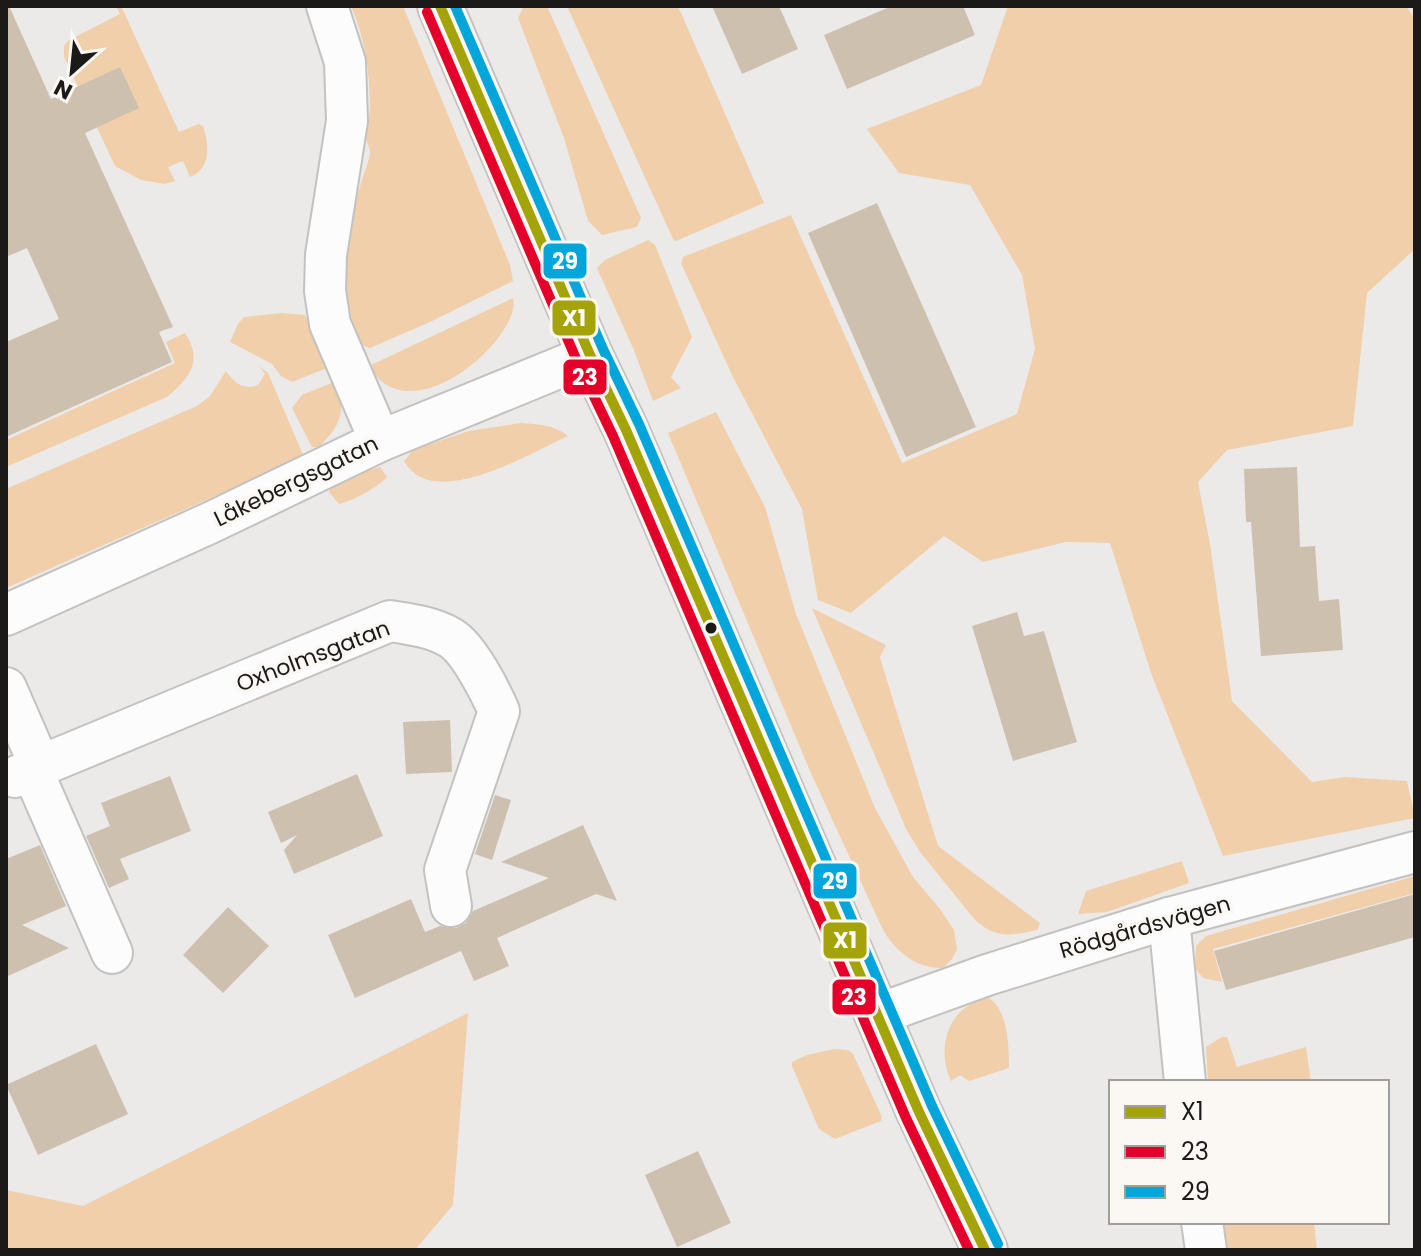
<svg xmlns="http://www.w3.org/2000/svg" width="1421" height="1256" font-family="Poppins,sans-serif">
	<rect width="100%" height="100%" fill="#eceae8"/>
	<g fill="#f0cfaa">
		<path d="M116,6h5l58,126 20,-8 4,2c6,19 9,42 -13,51l-7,-16 -15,6 7,14 -10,3 -24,-4 -26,-14 -51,-109v-11l5,-6 51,-26z"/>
		<path d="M351,6h52l107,259 3,16 -83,41 -60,26 -9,-3c-23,-52 -16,-101 -2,-155 3,-12 8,-23 11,-35 1,-7 -3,-10 -4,-17 -1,-10 4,-21 4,-31 0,-34 -5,-69 -19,-101z"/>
		<polygon points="524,6 547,6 641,218 637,227 602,235 588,221 564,138 518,18"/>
		<polygon points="567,6 678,6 764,203 676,241 673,239"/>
		<polygon points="1008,6 1406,6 1415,19 1415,249 1367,293 1353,426 1227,450 1198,482 1210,544 1232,701 1312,782 1345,777 1407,781 1415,818 1223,856 1151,673 1110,543 1066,542 983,562 944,536 851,613 818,600 802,509 732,375 681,263 683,257 791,215 902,463 1017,414 1035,349 1022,275 970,185 899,173 867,129 981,85"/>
		<polygon points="648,240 655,245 692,337 671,377 681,388 653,401 633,348 597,268 605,260"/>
		<path d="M513,298c10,38 -103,140 -144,68z"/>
		<polygon points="282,313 305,315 323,351 327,368 292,382 281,376 272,364 230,342 238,324 244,317"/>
		<path d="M185,333c19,29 4,45 -18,64l-161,70v-27l169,-77 -9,-21z"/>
		<path d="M259,366l9,7 36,84 -298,131v-99l191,-83 13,-10 16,-25c8,11 17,20 32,14l7,-11z"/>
		<path d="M334,382c14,30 6,43 -15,65h-7l-20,-39 10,-13z"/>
		<path d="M716,412l49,95 31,107 79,194 38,69 27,32 14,21 3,19 -5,10 -9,9c-26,1 -47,-16 -60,-38l-73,-159 -142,-338z"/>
		<path d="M521,423c17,1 34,2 47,13 -38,17 -135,77 -164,25l9,-11 56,-19z"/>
		<path d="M380,467l7,10c-10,11 -33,23 -48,27l-10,-12 1,-5 27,-13z"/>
		<path d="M812,608l74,37 -6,12 2,7 56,182 102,77 -3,7c-27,6 -40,9 -62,-10l-55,-68 -13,-21z"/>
		<polygon points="1182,861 1189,883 1107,912 1078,914 1086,891"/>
		<polygon points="1415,876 1415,893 1213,949 1222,982 1203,978 1195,968 1196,946 1206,936"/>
		<path d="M989,998c19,12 20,49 20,70l-40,13 -9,-6 -9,6c-16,-34 -2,-77 38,-83z"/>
		<polygon points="468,1013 453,1205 415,1250 6,1250 6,1190 83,1206"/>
		<polygon points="1222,1037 1227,1037 1237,1067 1306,1047 1311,1082 1208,1082 1206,1047"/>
		<polygon points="834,1049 848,1050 853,1054 882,1117 881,1121 835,1139 819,1129 792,1066 792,1062 807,1055"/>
		<polygon points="1220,1222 1314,1222 1317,1250 1223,1250"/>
	</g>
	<g fill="#cec0af">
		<polygon points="6,6 9,6 51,99 120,67 139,108 85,133 173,327 159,332 172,362 6,437 6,342 59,319 27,248 6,257"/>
		<polygon points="712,6 779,6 798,49 742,74"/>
		<polygon points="892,6 963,6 975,35 847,89 824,35"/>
		<polygon points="877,203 976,427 906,457 808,233"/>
		<polygon points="1297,467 1300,547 1315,546 1319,601 1339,599 1343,650 1261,656 1251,522 1246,522 1244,469"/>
		<polygon points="1017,612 1024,636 1044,631 1077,742 1013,761 972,626"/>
		<polygon points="450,720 452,772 406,774 403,722"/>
		<polygon points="357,774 383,836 294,874 284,850 297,835 281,843 268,812"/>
		<polygon points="170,776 191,831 120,859 129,879 109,888 86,836 110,826 101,803"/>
		<polygon points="495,795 511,800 492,860 475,854"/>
		<polygon points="583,825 617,901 596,894 497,938 509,966 474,981 461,951 355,998 328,935 411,899 425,932 440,926 456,928 466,923 473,911 549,878 501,862"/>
		<polygon points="40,845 66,906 22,925 69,948 6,977 6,859"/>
		<polygon points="1415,894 1415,937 1226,990 1214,951"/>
		<polygon points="228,907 269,946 223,993 183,955"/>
		<polygon points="96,1044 128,1114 38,1155 6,1085"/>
		<polygon points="698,1151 731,1223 677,1247 645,1175"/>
	</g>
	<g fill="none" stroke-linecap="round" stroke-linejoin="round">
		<g stroke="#c4c2c0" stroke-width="44">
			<g id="street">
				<polyline points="327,6 345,62 347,121 326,255 325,291 330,324 380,441"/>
				<polyline points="6,615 212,522 380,441 590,355"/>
				<polyline points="6,688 40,766 15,777"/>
				<path d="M40,766l350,-145c20,3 43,6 61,17 18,11 39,53 48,73l-54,159 6,36"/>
				<polyline points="32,770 112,953"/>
				<polyline points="1169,918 1185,1082"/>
				<polyline points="879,1014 987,975 1169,918 1415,852"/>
				<polyline points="1202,1222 1206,1250"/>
			</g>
		</g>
		<g stroke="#c4c2c0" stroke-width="48">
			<polyline id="secondary" points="440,6 590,355 626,430 919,1112 985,1250"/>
		</g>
		<use href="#street" stroke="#fcfcfc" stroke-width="40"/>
		<use href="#secondary" stroke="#f1efec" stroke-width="44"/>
		<g stroke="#fbf7f3" stroke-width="16">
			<polyline id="bus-1" points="440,6 590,355 626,430 919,1112 985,1250"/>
		</g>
		<g stroke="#fbf7f3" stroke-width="16">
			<polyline id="bus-2" points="427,12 577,361 613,436 906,1118 969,1250"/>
		</g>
		<g stroke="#fbf7f3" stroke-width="16">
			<polyline id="bus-3" points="455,6 603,349 639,424 932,1106 998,1244"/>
		</g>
		<use href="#bus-1" stroke="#a4a30a" stroke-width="10"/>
		<use href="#bus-2" stroke="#e4002b" stroke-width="10"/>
		<use href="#bus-3" stroke="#03a6db" stroke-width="10"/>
	</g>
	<circle fill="#1b1a19" stroke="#fbf7f3" stroke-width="3" cx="711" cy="628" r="7"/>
	<g text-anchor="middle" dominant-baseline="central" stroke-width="6" stroke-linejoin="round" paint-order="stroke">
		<g font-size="22" fill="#1b1a19" stroke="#fbf7f3">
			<text transform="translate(296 481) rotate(-26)">Låkebergsgatan</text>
			<text transform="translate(313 656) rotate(-21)">Oxholmsgatan</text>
			<text transform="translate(1145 927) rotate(-16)">Rödgårdsvägen</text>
		</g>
	</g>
	<g stroke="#fbf7f3" stroke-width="3">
		<rect x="542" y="242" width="46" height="38" rx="8" fill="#03a6db"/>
		<rect x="551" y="299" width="46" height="38" rx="8" fill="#a4a30a"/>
		<rect x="562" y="358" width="46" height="38" rx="8" fill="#e4002b"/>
		<rect x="812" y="862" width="46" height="38" rx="8" fill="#03a6db"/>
		<rect x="822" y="921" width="46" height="39" rx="8" fill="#a4a30a"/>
		<rect x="831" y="978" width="46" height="38" rx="8" fill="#e4002b"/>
	</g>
	<g font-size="22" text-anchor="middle" font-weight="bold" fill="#fff">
		<text x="565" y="269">29</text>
		<text x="574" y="326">X1</text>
		<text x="585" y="385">23</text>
		<text x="835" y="889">29</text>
		<text x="845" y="948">X1</text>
		<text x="854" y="1005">23</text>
	</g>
	<rect width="1421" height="1256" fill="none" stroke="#1b1a19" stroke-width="16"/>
	<rect x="1109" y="1080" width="280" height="144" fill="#fbf7f3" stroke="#a19f9c" stroke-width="2"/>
	<rect x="1125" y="1106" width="40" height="12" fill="#a4a30a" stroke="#a19f9c" stroke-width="2"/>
	<text x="1181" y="1120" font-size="24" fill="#1b1a19">X1</text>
	<rect x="1125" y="1146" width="40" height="12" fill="#e4002b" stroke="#a19f9c" stroke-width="2"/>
	<text x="1181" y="1160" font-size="24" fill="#1b1a19">23</text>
	<rect x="1125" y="1186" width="40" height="12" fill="#03a6db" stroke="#a19f9c" stroke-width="2"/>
	<text x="1181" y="1200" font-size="24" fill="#1b1a19">29</text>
	<g transform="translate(72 72) rotate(207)" stroke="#fbf7f3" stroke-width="6" paint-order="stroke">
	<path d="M0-6L14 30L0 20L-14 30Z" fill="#1b1a19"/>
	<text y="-12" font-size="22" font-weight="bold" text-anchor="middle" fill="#1b1a19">N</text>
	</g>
</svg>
